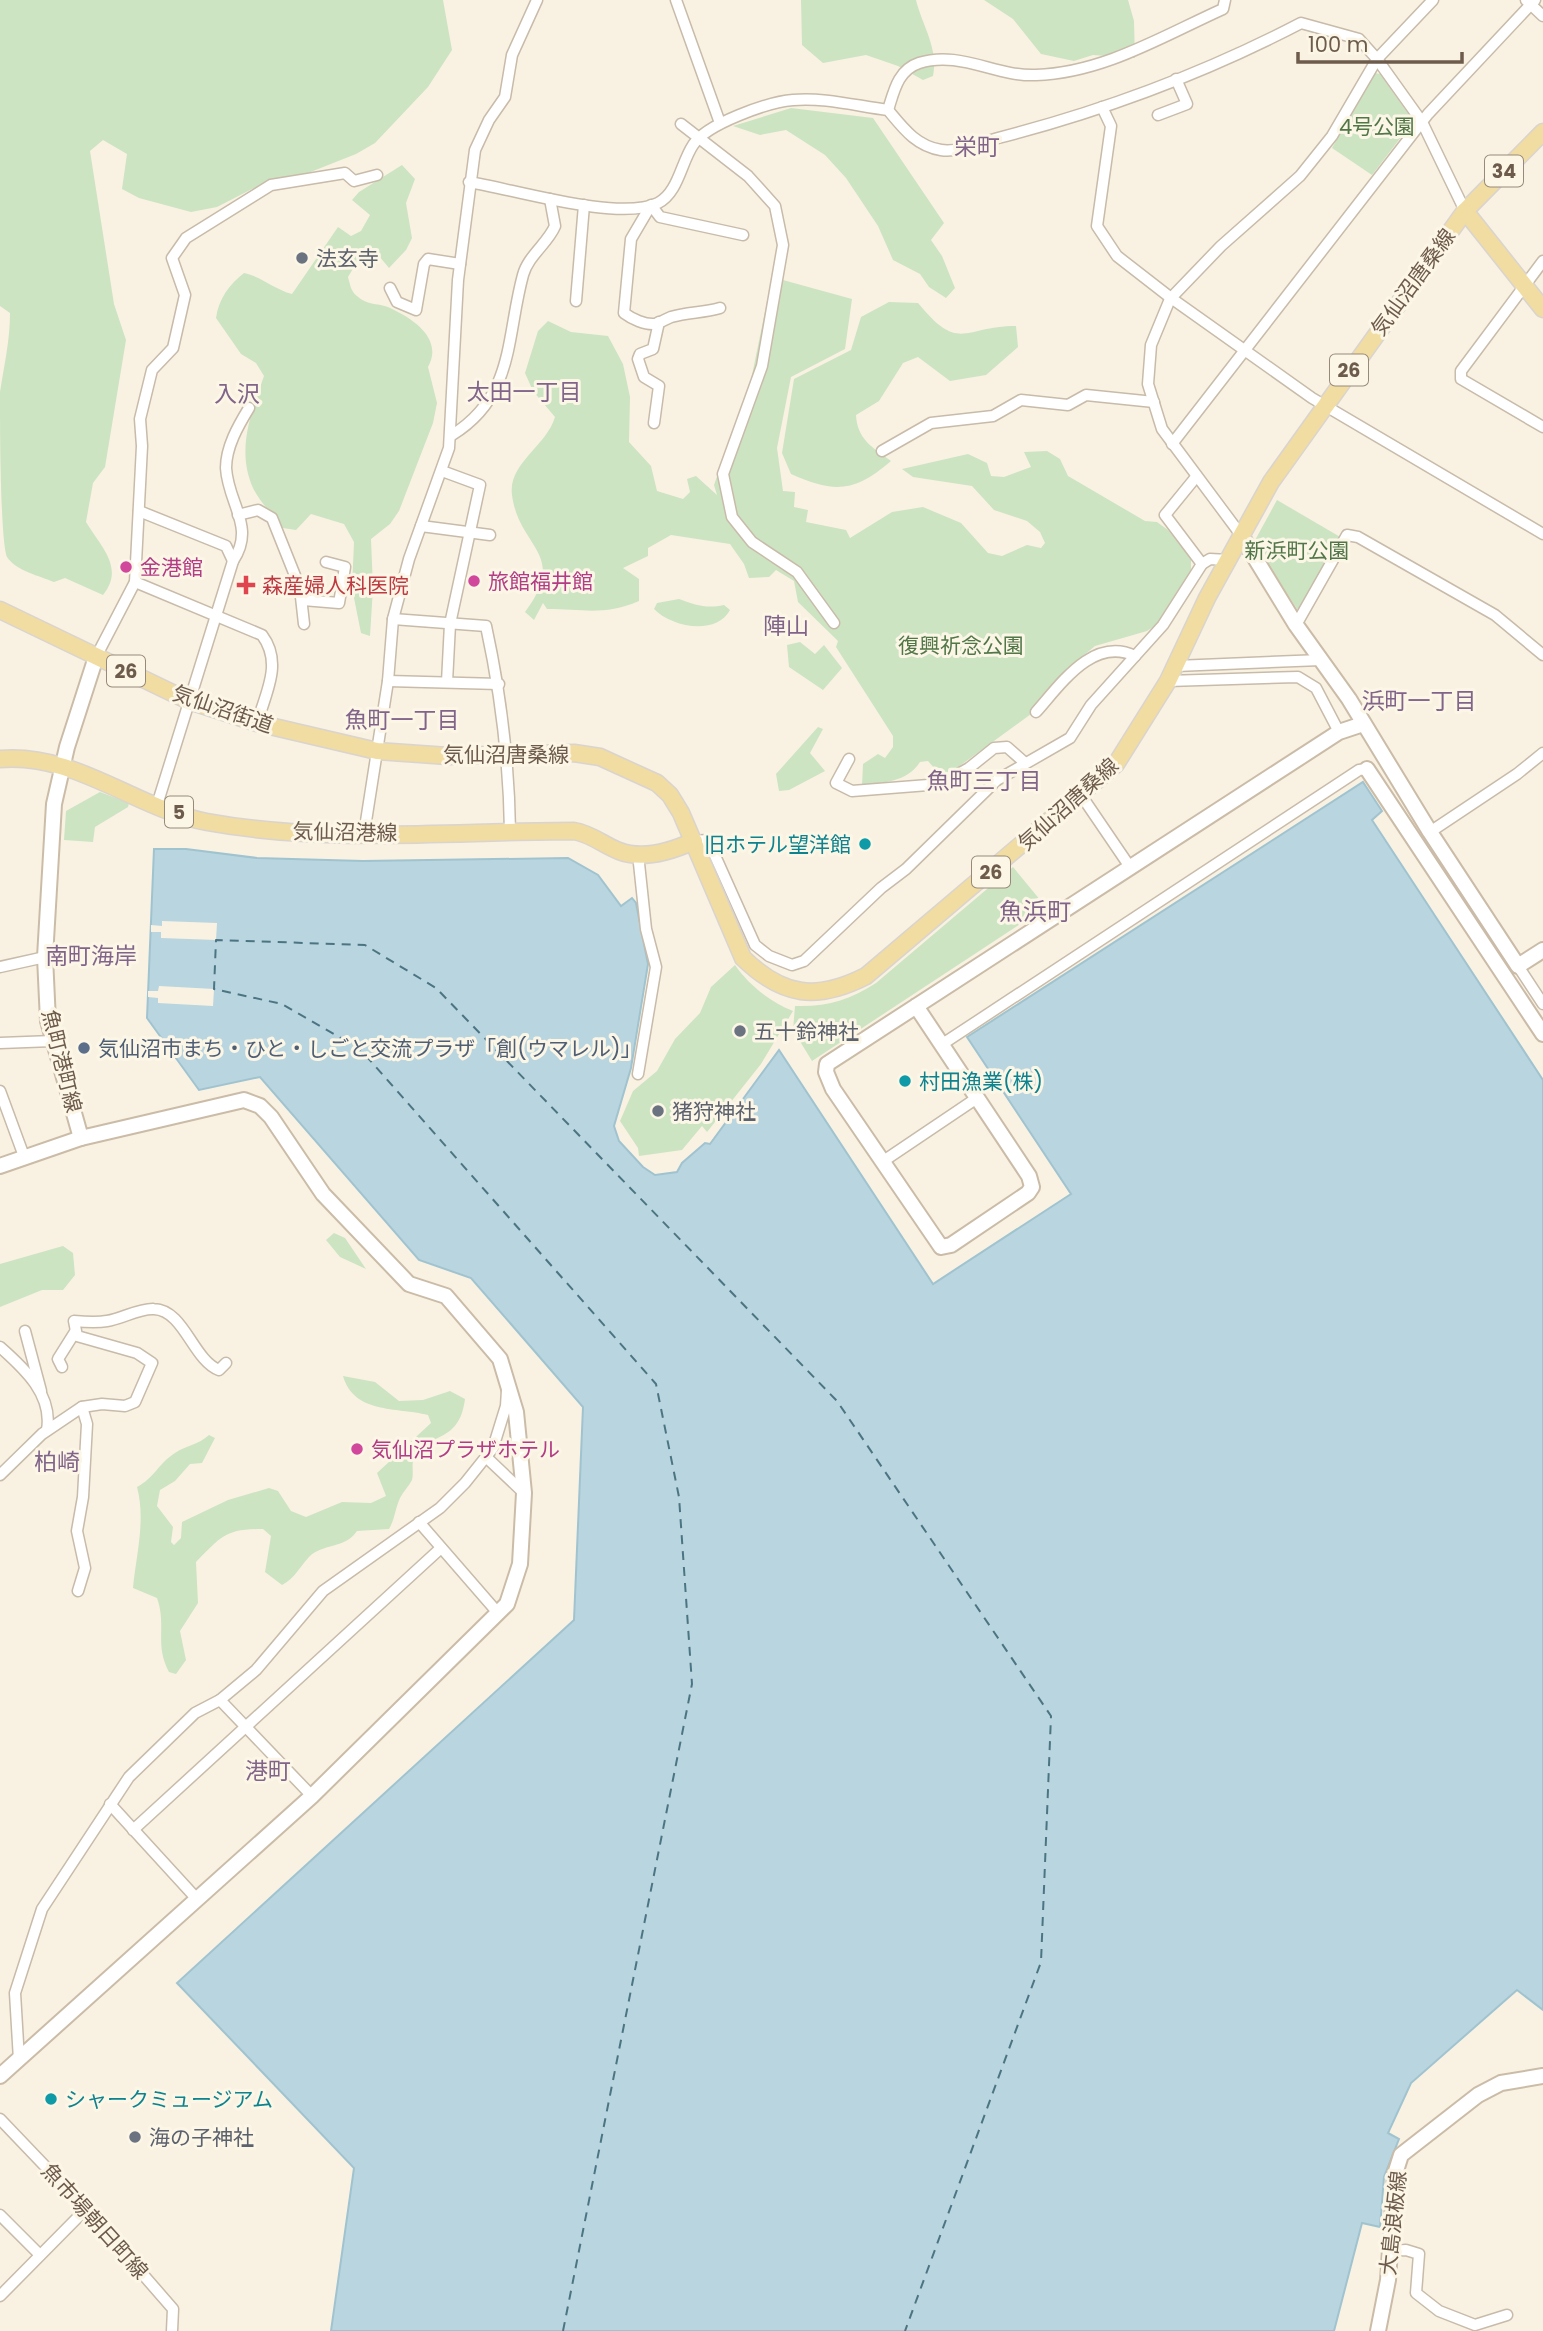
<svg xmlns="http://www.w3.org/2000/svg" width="1543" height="2331" font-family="Poppins,'Noto Sans JP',sans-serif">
	<rect width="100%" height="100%" fill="#f9f2e2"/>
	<g fill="#cce4c2">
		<path d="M0,0h443l9,50 -24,37 -53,56 -19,11 -53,21 -51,14 -35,18 -26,5 -52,-14 -17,-9 5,-35 -24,-14 -13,11 24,153 12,36 -21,127 -12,16 -7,39c15,25 39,46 17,73l-38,-17 -11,4c-14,-6 -38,-11 -47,-25 -7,-18 -7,-139 -7,-165 4,-27 10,-51 10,-79l-10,-7z"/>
		<path d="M801,0h115c6,25 23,49 17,76l-10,4 -25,-14 -32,-11 -43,8 -21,-18z"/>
		<polygon points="984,0 1128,0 1134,21 1135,58 1093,55 1074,61 1041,54 1013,19"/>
		<polygon points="1375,73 1380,74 1412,119 1411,124 1372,175 1332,148"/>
		<polygon points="791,108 873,118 944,223 931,240 942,256 955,288 946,298 929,287 920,274 893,260 878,226 846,178 825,155 786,130 760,135 733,126"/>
		<path d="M402,165l13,14 -9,24 6,35 -6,12 -17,18 -15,-18 -11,2 -15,25c2,7 3,15 9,19 10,9 19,7 31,11 24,11 56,31 40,60l9,36 -4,20 -34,88 -9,13 -19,15 2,49 -3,48 -9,-3 -9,-45 2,-46 -10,-18 -33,-10 -15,16 -13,-2c-9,-12 -23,-26 -30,-40 -17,-38 -2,-75 11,-112l-8,-13 -15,-9 -25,-36c3,-20 13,-33 28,-45 18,4 30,16 48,21l46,-67 13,9 10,-5 9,-16 -18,-15 7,-8z"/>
		<path d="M772,277l80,22 -7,50 -54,28 -14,71 6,43 12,1 -1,15 14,3 -2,12 40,8 4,8 42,-26 31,-5 38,16 27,30 14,3 25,-11 14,3 4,-5 -5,-11 -13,-11 -33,-11 -22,-24 -59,-9 -11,-8 66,-15 19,9 4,13 13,1 27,-10 -7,-15 23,-1 13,8 8,17 77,45 12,1 11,8 23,29v12l-32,52 -12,8 -52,15 -24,20 -40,48 -88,64 -15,-17 -8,1c-14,21 -36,20 -58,23l1,-21 15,-10 7,4 8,-11v-11l-57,-89 2,-6 -40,-39 -4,-21 -18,-11 -7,7 -20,1 -5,-14 -14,-20 -59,-9 -23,13v8l-25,12 16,11v22c-35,15 -56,8 -92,8l-4,-6 -9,17 -9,-8c44,-59 -6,-63 -13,-117 -4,-32 34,-48 43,-78l-22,-26 -8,-18 13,-42 10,-10 23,11 37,4 15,28 7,33 -1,45 22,24 6,25 26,8 7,-7 -3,-13 9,-3 21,19 -3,-10 37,-105z"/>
		<path d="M889,302l29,1c42,51 45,23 98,23l2,21 -32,28 -36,6 -32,-24 -15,6 -24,38 -23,14c1,24 17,33 35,46 -37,32 -57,32 -100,13l-9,-21 12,-74 57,-29 10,-33z"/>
		<polygon points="1277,500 1342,538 1303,607 1297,609 1254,542"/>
		<path d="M679,599c16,6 28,10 45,6l6,5c-14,26 -59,17 -76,-1l3,-6z"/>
		<polygon points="800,642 815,654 824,645 842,668 823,690 789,667 787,645"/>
		<polygon points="818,727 823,729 810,753 825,771 789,790 779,791 776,774"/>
		<polygon points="100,792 129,803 128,807 95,827 93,842 64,840 66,811"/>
		<path d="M1013,867l33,40 -234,154 -19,-31 2,-24c32,1 55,-6 81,-23z"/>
		<path d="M735,965c14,20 35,37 58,46l-32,53 -54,68 -5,-6 -20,24 -43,6 -1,-8 -18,-27 13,-30 24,-20 18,-32 25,-26 11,-26z"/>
		<polygon points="334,1233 345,1238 366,1269 340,1257 326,1240"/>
		<polygon points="63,1246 73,1253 75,1275 63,1290 42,1290 0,1307 0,1264"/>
		<path d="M343,1376l32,6 24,19 24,-1 27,-9 15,8c-6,47 -39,32 -51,59 -3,7 0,15 -2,22 -3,6 -9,12 -12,18 -5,11 -5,21 -11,31l-32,2c-12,18 -34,12 -48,26 -10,11 -14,21 -27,28l-17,-13 6,-36 -8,-7c-38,0 -41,7 -67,33l2,41 -18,28 6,29 -10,14 -7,-2c-15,-28 -2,-46 -12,-74l-24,-10c3,-32 13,-68 4,-101 17,-9 22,-24 38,-34 12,-8 23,-8 34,-18l6,3 -13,25 -12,1 -15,17 -15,9 -3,16 16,21 -2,15 3,3 7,-7 1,-16 46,-22 41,-12 9,3 13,20 15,6 36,-15 29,1 15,-7 -9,-23 54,-50 -3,-8c-32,-8 -74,-1 -85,-39z"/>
	</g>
	<polygon fill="#b9d5df" stroke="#a0c3d0" stroke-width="2" points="1363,782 1382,811 1372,820 1543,1080 1543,2010 1517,1990 1411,2083 1388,2133 1399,2139 1384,2177 1380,2227 1362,2223 1334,2331 331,2331 354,2168 177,1983 574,1620 583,1407 471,1278 419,1260 260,1077 199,1090 147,1018 154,849 186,849 257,858 363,861 568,858 598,875 621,906 632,898 636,903 648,964 631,1068 614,1126 619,1141 643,1167 655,1175 677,1172 682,1163 705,1143 710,1144 779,1050 933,1284 1071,1194 967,1037"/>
	<g fill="#f9f2e2">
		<polygon points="162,921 217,923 216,940 161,938 161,932 151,932 151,925 162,926"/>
		<polygon points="159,986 214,989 213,1006 158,1003 158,998 148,997 148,991 158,991"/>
	</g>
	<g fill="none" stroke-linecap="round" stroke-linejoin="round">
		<polyline stroke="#4c7584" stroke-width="2" stroke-dasharray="9 7" stroke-linecap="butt" points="563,2331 692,1684 679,1497 656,1384 360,1049 282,1004 214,989 216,940 365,945 436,988 837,1401 1051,1716 1041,1962 905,2331"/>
		<g stroke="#c8bbaa" stroke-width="13">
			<g id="street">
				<polyline points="676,0 720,123"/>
				<polyline points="1526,0 1543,16"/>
				<polyline points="1102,107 1111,126 1097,226 1117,256 1171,298 1312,398 1543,534"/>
				<path d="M888,110c6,-19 10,-40 31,-47 41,-13 77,14 117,12 67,-2 127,-39 187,-66l2,-9"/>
				<polyline points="1158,115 1187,104 1176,79"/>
				<polyline points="681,124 748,176 775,206 783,245 762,366 723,474 732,517 752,542 797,572 834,623"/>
				<path d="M469,182c44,7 150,40 189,21 20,-10 23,-40 35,-58 13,-21 75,-43 100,-45 30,-3 64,6 95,10 15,18 28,36 53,40 17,3 41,-8 57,-12 105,-27 207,-65 303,-115l58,16 18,20 45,63 43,89"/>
				<polyline points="1543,261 1461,371 1461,379 1543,427"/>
				<polyline points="390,288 397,302 416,310 424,264 428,259 460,264"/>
				<polyline points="576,301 584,205"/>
				<path d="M720,308c-17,5 -32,4 -49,9 -5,2 -11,6 -16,7 -10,1 -23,-5 -31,-11l7,-74 20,-34 9,12 83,18"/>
				<polyline points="654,423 659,386 644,377 638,359 640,354 653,349 659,322"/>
				<path d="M452,435c63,-39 54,-98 71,-160 5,-19 25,-32 32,-49l-5,-27"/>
				<polyline points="1172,444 1428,114 1535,0"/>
				<polyline points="882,451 931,423 993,416 1021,400 1068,405 1086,395 1154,402"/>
				<polyline points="442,471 480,485 450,624 447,682"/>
				<polyline points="1196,477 1165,515 1202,564"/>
				<polyline points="139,511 226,546 233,561"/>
				<polyline points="238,515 258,510 272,518 300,588 304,624"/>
				<polyline points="421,526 490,535"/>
				<polyline points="1241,535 1162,429 1148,384 1151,345 1170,299 1221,246 1300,176 1332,136 1377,59 1433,0"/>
				<path d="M135,582l127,53c21,28 4,57 -5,88"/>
				<polyline points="303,600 339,603 345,567 326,562"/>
				<path d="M393,619l93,7c15,69 23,134 24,205"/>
				<polyline points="1296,625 1347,535 1358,537 1495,615 1543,655"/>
				<polyline points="96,657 135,582 142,446 140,419 152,370 173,348 185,295 172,258 186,238 271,185 345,173 354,181 377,175"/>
				<polyline points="1176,666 1321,660"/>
				<polyline points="388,681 499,684"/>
				<polyline points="1168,681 1298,677 1316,688 1339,732"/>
				<path d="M1036,712c25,-28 57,-76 99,-56"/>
				<polyline points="849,759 836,783 852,791 941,784 969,768 994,748 1007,747 1024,762"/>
				<polyline points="1081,795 1130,867"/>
				<path d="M157,805l76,-244c23,-34 -5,-57 -7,-93 0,-21 12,-42 23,-60"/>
				<polyline points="1430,832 1517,774 1543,753"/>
				<polyline points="364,834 388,681 393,619 409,559 449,448 458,280 475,150 489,120 505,97 512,55 537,0"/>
				<polyline points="694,841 708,840 755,945 769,956 792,965 804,961 881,888 906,869 997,780 1070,738 1091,705 1163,625 1202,564 1210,559 1228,560"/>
				<polyline points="638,854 646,929 656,967 638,1074"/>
				<polyline points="1518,966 1543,1004"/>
				<polyline points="0,967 45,957"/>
				<polyline points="0,1043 53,1041"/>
				<polyline points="941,1045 1359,770 1367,769"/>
				<polyline points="0,1091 25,1159"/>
				<polyline points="882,1162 977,1098"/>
				<polyline points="25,1331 41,1391"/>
				<path d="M0,1347c25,22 53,48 47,83"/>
				<polyline points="62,1367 58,1359 75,1332"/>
				<polyline points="486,1457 524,1493"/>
				<path d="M0,1475l42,-41 40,-27 20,-3 23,2 10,-4 17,-39 -15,-10 -60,-17 -3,-15c11,1 22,2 33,0 15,-2 32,-13 47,-12 30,1 39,51 65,61l7,-7"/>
				<polyline points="419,1522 498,1613"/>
				<polyline points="78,1591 85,1568 77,1531 83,1497 87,1424 82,1407"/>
				<polyline points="220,1700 312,1796"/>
				<polyline points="110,1804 196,1898"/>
				<polyline points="133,1830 441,1548"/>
				<polyline points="19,2060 15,1993 42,1909 129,1777 195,1713 220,1700 256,1670 323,1591 440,1508 465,1483 493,1448 506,1406 507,1390"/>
				<polyline points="0,2119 86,2209 173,2309 172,2331"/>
				<polyline points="0,2215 40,2255"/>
				<polyline points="1390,2251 1406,2250 1419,2254 1416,2293 1439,2311 1475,2325 1507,2315"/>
				<polyline points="0,2296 86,2209"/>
			</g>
		</g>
		<g stroke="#cbbca8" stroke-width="18">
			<g id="secondary">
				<polyline points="1241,535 1296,625 1349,699 1430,832 1518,966 1543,950"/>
				<polyline points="1367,769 1543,1034"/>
				<polyline points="916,1006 1029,1176 1032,1187 1028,1193 951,1245 941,1247 833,1089 826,1072 827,1064 1339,732 1363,724"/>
				<polyline points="0,1166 81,1138"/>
				<polyline points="0,2076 312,1796 507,1604 520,1564 524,1493 516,1412 500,1359 446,1296 409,1284 323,1194 271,1117 260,1106 244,1100 81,1138 48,1021 45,957 54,804 67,747 96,657"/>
				<polyline points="1378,2331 1388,2280 1395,2174 1401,2155 1478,2095 1501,2083 1543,2076"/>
			</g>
		</g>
		<g stroke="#d9d4d0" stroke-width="19">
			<g id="primary">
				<polyline points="1465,211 1543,309"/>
				<path d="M0,610l189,91 68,22 120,28 71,5 126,-3 26,4 57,26 13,12 11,18 62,145c40,39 74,43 123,18l250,-212 52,-83 39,-83 64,-116 194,-271 78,-79"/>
				<path d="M0,759c75,-7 136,50 207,63 121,22 246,9 367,9 18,3 29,14 45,20 23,9 53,0 75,-10"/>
			</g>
		</g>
		<use href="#street" stroke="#fff" stroke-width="10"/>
		<use href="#secondary" stroke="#fff" stroke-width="14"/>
		<use href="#primary" stroke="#f1dca1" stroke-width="16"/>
	</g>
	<g fill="#6b7280" stroke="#fcf6e7" stroke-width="2.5">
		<circle cx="302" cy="258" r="7"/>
		<circle cx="740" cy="1031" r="7"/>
		<circle cx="658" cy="1111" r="7"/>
		<circle cx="135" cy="2137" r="7"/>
	</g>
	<g fill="#d1479c" stroke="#fcf6e7" stroke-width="2.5">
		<circle cx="126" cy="567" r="7"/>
		<circle cx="474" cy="581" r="7"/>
		<circle cx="357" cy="1449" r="7"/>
	</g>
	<path fill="#e0444e" stroke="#fcf6e7" stroke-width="2.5" d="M242.5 574.5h7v7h7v7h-7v7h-7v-7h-7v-7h7z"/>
	<g fill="#0f9aa8" stroke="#fcf6e7" stroke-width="2.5">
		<circle cx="865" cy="844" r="7"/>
		<circle cx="905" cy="1081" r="7"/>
		<circle cx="51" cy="2099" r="7"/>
	</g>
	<circle fill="#5c6f8a" stroke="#fcf6e7" stroke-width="2.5" cx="84" cy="1048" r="7"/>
	<g text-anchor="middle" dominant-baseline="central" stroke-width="6" stroke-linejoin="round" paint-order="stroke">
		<g fill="#fcf6e7" stroke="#988a7a" stroke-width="2">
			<rect x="1485" y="155.5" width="38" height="31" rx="5"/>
			<rect x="1330" y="354.5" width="38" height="31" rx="5"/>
			<rect x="107" y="655.5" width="38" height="31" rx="5"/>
			<rect x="165" y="796.5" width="28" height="31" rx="5"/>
			<rect x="972" y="856.5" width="38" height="31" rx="5"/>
		</g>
		<g font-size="19" font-weight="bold" fill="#6d5b4b">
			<text x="1504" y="171">34</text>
			<text x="1349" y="370">26</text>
			<text x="126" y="671">26</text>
			<text x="179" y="812">5</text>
			<text x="991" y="872">26</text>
		</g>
		<g font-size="21" fill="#517748" stroke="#fcf6e7">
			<text x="1377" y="126">4号公園</text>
			<text x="1297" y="550">新浜町公園</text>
			<text x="961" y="645">復興祈念公園</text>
		</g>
		<g font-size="21" fill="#5b616d" stroke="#fcf6e7" text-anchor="start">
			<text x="316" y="258">法玄寺</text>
			<text x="754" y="1031">五十鈴神社</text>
			<text x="672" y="1111">猪狩神社</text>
			<text x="149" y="2137">海の子神社</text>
		</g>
		<g font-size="21" fill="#6d5b4b" stroke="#fcf6e7">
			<text transform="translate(1413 282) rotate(-54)">気仙沼唐桑線</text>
			<text transform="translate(223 709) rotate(19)">気仙沼街道</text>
			<text x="506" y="754">気仙沼唐桑線</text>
			<text transform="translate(1068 804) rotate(-42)">気仙沼唐桑線</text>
			<text transform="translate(345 832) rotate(1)">気仙沼港線</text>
			<text transform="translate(62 1061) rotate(76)">魚町港町線</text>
			<text transform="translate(95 2221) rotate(48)">魚市場朝日町線</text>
			<text transform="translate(1393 2223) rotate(-84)">大島浪板線</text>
		</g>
		<g font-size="21" fill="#b23c85" stroke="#fcf6e7" text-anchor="start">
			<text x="140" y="567">金港館</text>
			<text x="488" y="581">旅館福井館</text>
			<text x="371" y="1449">気仙沼プラザホテル</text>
		</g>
		<g font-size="21" fill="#be3a42" stroke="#fcf6e7" text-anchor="start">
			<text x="262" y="585">森産婦人科医院</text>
		</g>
		<g font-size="21" fill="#0d838f" stroke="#fcf6e7" text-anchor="start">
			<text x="851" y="844" text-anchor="end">旧ホテル望洋館</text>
			<text x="919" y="1081">村田漁業(株)</text>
			<text x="65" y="2099">シャークミュージアム</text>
		</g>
		<g font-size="21" fill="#4e5e75" stroke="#fcf6e7" text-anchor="start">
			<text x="98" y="1048">気仙沼市まち・ひと・しごと交流プラザ「創(ウマレル)」</text>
		</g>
		<g font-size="23" fill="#81648a" stroke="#fcf6e7">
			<text x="977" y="147">栄町</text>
			<text x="524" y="392">太田一丁目</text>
			<text x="237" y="394">入沢</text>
			<text x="786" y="626">陣山</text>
			<text x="1419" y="701">浜町一丁目</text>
			<text x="402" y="720">魚町一丁目</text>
			<text x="984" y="781">魚町三丁目</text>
			<text x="91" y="956">南町海岸</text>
			<text x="57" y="1462">柏崎</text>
			<text x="268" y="1771">港町</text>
		</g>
		<g font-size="24" fill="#81648a" stroke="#fcf6e7">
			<text x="1035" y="911">魚浜町</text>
		</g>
	</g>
	<path d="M1298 52v10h164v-10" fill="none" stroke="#6d5b4b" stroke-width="3.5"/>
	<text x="1308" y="52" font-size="21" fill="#6d5b4b" stroke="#fcf6e7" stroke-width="5" paint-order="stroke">100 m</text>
</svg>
